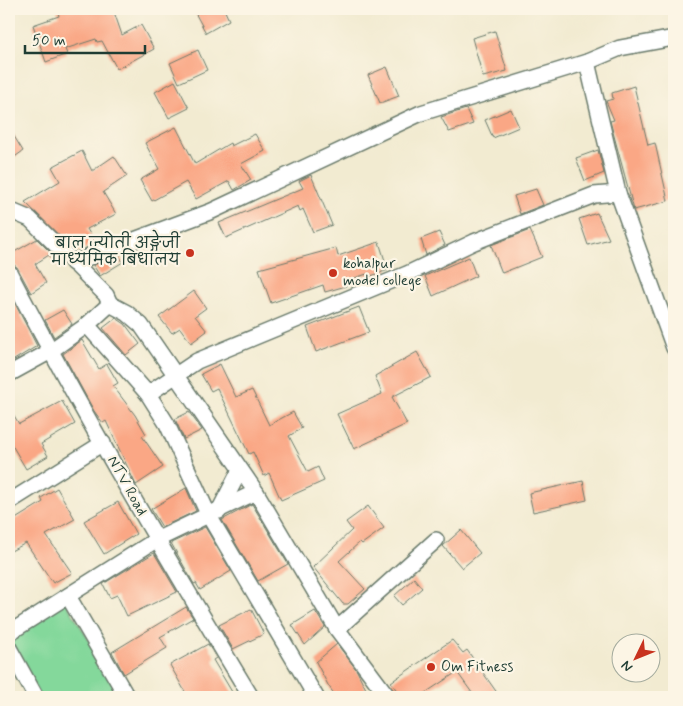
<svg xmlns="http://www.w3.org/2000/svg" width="683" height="706" font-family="Mynerve,'Playpen Sans Deva',sans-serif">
	<rect width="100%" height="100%" fill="#fcf5e5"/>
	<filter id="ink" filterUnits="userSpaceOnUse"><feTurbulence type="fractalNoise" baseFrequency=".02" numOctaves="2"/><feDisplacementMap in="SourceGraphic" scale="10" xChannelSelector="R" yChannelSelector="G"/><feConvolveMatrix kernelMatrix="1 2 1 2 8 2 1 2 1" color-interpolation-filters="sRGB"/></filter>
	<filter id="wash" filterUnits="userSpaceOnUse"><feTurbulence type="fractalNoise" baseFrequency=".0096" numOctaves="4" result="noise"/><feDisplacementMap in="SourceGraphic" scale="20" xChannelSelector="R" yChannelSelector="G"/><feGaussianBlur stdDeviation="1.12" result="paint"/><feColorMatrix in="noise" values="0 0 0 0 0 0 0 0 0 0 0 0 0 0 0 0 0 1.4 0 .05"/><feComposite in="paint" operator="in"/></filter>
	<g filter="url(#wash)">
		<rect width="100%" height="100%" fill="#f2ebd1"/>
		<polygon fill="#84d89b" stroke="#528a68" points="65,601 124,697 40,697 9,640 9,637"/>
		<g id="blocks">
			<g fill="#faa785">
				<polygon points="57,9 113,9 122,35 141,25 154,49 117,69 102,41 97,42 96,39 65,49 67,54 46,62 33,25 59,16"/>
				<polygon points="193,9 224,9 229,20 206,33"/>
				<polygon points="495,31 507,71 483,77 472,38"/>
				<polygon points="198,50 207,70 179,83 170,63"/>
				<polygon points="387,67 399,96 380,103 368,75"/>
				<polygon points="175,81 189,108 169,118 155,92"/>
				<polygon points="634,86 648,145 655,143 668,201 634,210 610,121 614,120 606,101 613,99 612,93"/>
				<polygon points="466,109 473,124 449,132 441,117"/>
				<polygon points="511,109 519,127 493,138 485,120"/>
				<polygon points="176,127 195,164 230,143 231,146 255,134 265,151 241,164 251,180 234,190 229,181 196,199 186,182 152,201 140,180 159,169 145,143"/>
				<polygon points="9,128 23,151 9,161"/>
				<polygon points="598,150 604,173 585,181 576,158"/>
				<polygon points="82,151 92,171 114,156 127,176 103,192 116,214 87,229 96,244 76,252 25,202 60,181 52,167"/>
				<polygon points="311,175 332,225 313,232 303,209 300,211 298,206 226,238 219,223 303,188 299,181"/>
				<polygon points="536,189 543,205 520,214 514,196"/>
				<polygon points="597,213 609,239 588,245 579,219"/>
				<polygon points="530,230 542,257 502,273 491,245"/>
				<polygon points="439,232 445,245 426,255 421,239"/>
				<polygon points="37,239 62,264 58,267 49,255 35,264 46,283 31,293 17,267 9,263 9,255"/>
				<polygon points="379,242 388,270 368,277 367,274 345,281 346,286 325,292 323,285 271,303 259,269 336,248 338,256"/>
				<polygon points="119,256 123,262 100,276 93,265"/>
				<polygon points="469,257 476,276 433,296 425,276"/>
				<polygon points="194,291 206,308 195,316 207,331 191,343 180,328 172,333 159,317"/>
				<polygon points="9,292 37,346 9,363"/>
				<polygon points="359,307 369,332 316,352 307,327"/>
				<polygon points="63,310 72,324 54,337 45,320"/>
				<polygon points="116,318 125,324 140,344 126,355 103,328"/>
				<polygon points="82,340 99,369 107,364 118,383 113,386 135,415 146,434 142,436 163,467 136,485 106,421 103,423 94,411 63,354"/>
				<polygon points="417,352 431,377 392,397 407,424 354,449 337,414 382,394 375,376"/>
				<polygon points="220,364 236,397 252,390 269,425 293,412 302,428 289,436 308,472 318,467 324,481 281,500 269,473 264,476 253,452 249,454 217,388 211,391 201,374"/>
				<polygon points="62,401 75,424 41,444 48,456 26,469 9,440 9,407 19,424"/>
				<polygon points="189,412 202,430 184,439 175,419"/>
				<polygon points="583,481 587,500 533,512 529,493"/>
				<polygon points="57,488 75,519 46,535 72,573 53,583 26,543 9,552 9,523 43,502 41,498"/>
				<polygon points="186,488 196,511 162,527 151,509"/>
				<polygon points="118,502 136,534 104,554 84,521"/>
				<polygon points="252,504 288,564 258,581 222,520"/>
				<polygon points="368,506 384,528 362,544 360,542 339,561 365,589 348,604 343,604 313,567 352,530 346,522"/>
				<polygon points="205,527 231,571 200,590 196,583 194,584 171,543"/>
				<polygon points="461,530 480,553 462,568 443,546"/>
				<polygon points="154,553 177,592 127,616 117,595 110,598 103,584"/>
				<polygon points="414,578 422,588 402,605 394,596"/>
				<polygon points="186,607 193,618 160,637 167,648 124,674 112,652"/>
				<polygon points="251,609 264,634 233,649 219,625"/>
				<polygon points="315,611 325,627 305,645 292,625"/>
				<polygon points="452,640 463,653 467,650 500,697 475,697 457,672 419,697 401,697 391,682"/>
				<polygon points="208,644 216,658 213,660 235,697 188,697 170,665"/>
				<polygon points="337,644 356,669 368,693 360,697 336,697 328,685 316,662"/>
			</g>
		</g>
	</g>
	<g filter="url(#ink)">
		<use href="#blocks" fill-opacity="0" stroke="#697a6b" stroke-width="1"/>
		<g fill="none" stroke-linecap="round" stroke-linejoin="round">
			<g stroke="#697a6b" stroke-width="18">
				<g id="street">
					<polyline points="587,62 618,193 674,348"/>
					<polyline points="9,210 30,219 106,295 110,304 87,325 148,394 167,424 209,516 316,697"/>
					<polyline points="73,263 212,211 421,113 587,62 620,48 674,38"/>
					<path d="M9,272c75,145 158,286 242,425"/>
					<polyline points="110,304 127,313 141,325 256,492 337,629 388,697"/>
					<polyline points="9,374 49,352 87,325"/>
					<polyline points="148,394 197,361 407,274 474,242 594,195 618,193"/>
					<polyline points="9,502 103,443"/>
					<polyline points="219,511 240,470"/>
					<polyline points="68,596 127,697"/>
					<polyline points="337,629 436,540"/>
					<polyline points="9,633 156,540 256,492"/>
					<polyline points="9,648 36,697"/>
				</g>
			</g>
			<use href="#street" stroke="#fff" stroke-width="15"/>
		</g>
	</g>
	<g fill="#c8321e" stroke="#fcf5e5" stroke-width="2">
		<circle cx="190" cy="253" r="5"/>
		<circle cx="333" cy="273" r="5"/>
		<circle cx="431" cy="667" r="5"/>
	</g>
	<g text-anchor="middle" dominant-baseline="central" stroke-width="4.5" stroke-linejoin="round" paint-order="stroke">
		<g font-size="15" fill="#1f3d34" stroke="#fcf5e5" text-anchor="start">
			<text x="180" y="244" text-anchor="end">बाल ज्योती अङ्ग्रेजी<tspan x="180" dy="17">माध्यमिक बिधालय</tspan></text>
			<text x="343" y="264">kohalpur<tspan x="343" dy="17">model college</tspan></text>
			<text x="441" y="667">Om Fitness</text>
		</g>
		<g font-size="15" fill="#1f3d34" stroke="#fcf5e5">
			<text transform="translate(127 486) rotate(61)">NTV Road</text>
		</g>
	</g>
	<rect width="683" height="706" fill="none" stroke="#fcf5e5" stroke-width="30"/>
	<g transform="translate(636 658) rotate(227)"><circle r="24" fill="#fcf5e5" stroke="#a4ab9e"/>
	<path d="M0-4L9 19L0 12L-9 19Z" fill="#c8321e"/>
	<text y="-8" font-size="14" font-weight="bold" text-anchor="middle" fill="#1f3d34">N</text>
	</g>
	<path d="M25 45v8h120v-8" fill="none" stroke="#1f3d34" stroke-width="2.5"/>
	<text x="32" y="45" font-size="15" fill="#1f3d34" stroke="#fcf5e5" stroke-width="4" paint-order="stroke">50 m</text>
</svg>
